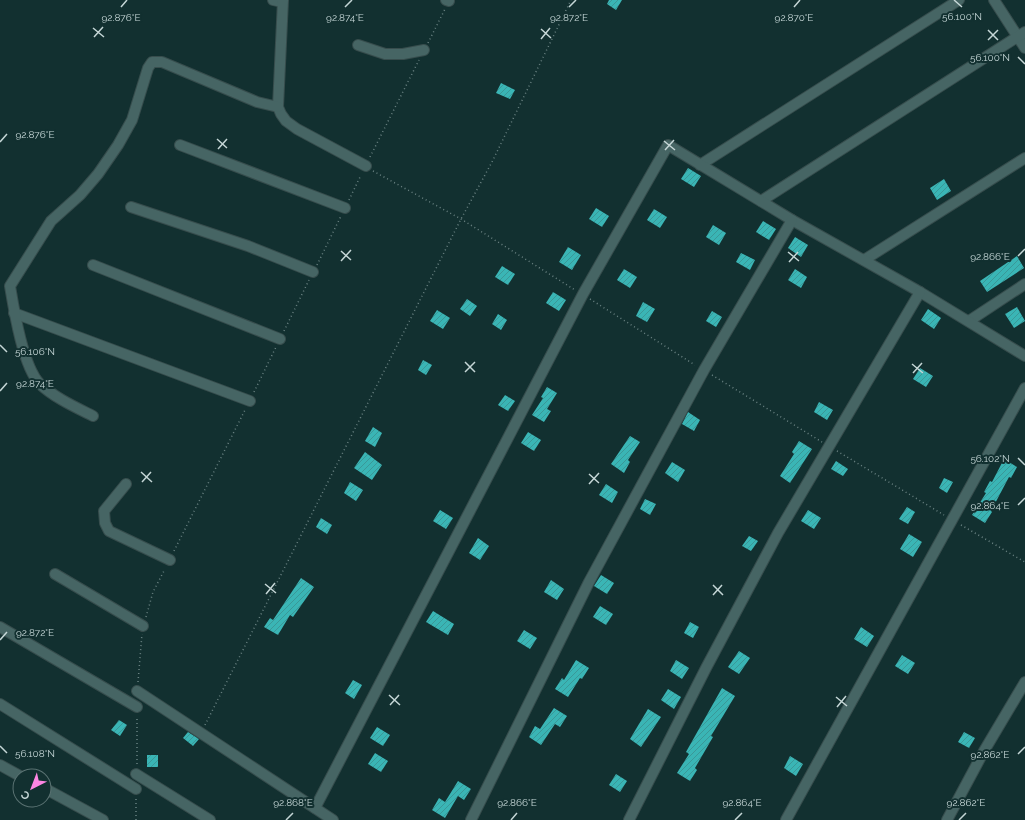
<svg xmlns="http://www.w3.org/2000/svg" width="1025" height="820" font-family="Raleway,sans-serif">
	<defs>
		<pattern id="building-hatch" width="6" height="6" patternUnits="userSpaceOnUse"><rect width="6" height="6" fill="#3ab5b5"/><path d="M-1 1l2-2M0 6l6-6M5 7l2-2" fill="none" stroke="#3a9898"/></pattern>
	</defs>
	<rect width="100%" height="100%" fill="#123030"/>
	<g fill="url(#building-hatch)">
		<polygon points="609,0 622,0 616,10 607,4"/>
		<polygon points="501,83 515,90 510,99 496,93"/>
		<polygon points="688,168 701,176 694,187 681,179"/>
		<polygon points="944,179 951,191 937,200 930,188"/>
		<polygon points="596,208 609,216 602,227 589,219"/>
		<polygon points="654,209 667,217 660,228 647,220"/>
		<polygon points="763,221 776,229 769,240 756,232"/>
		<polygon points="713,225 726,233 719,245 706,237"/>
		<polygon points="795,237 808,245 801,257 788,248"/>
		<polygon points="568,247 581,255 572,270 559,262"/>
		<polygon points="741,253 755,260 750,270 736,262"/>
		<polygon points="1017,256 1024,268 987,292 980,281"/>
		<polygon points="502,266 515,274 508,285 495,277"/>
		<polygon points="624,269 637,277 630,288 617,280"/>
		<polygon points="795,269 807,277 801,288 788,280"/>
		<polygon points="553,292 566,300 559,311 546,303"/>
		<polygon points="467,299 477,306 470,316 460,309"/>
		<polygon points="643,302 655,309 647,322 636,316"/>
		<polygon points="1017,307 1025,321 1014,328 1005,314"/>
		<polygon points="928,309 941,318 934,329 921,320"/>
		<polygon points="437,310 450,318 443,329 430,321"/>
		<polygon points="712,311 722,317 716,327 706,321"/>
		<polygon points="498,314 507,320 501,330 492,324"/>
		<polygon points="423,360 432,365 426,375 418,370"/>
		<polygon points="920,368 933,376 926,387 913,379"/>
		<polygon points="547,387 557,393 547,409 551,411 544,422 532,415 543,398 541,397"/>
		<polygon points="505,395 515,401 508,411 498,405"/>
		<polygon points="819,402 833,410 827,420 814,412"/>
		<polygon points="688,412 700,420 694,431 682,424"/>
		<polygon points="373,427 382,433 375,447 365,441"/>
		<polygon points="528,432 541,440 534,451 521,443"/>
		<polygon points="630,436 640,442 628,460 630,462 624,473 611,464"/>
		<polygon points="799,441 812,449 790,483 780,476 794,454 792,452"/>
		<polygon points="365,452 382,465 372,480 354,468"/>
		<polygon points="1004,459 1017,467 1011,478 1009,477 991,511 992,512 985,523 972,515 986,493 984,492 990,481 992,482"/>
		<polygon points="836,461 848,469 843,476 831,469"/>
		<polygon points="672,462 685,470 678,482 665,473"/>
		<polygon points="944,478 953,482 947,493 939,488"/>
		<polygon points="350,482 363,490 356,501 344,493"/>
		<polygon points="606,484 618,492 612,503 599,495"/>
		<polygon points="645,499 656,504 650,515 640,509"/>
		<polygon points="907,507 915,512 908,524 899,519"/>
		<polygon points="440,510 453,518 446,529 433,521"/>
		<polygon points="808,510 821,518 814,529 801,521"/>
		<polygon points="321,518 332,525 327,534 316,527"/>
		<polygon points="909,534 922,542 913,557 900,549"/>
		<polygon points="749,536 758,541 751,551 742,546"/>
		<polygon points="478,538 489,546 480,560 469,553"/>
		<polygon points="601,575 614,583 607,594 594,586"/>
		<polygon points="301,578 314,587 293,617 290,615 278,635 264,627 270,618 273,620"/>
		<polygon points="551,580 564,589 557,600 544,592"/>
		<polygon points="600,606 613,614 606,625 593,617"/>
		<polygon points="433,611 454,624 448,635 426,622"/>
		<polygon points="690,622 699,627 693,638 684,633"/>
		<polygon points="861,627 874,636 867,647 854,639"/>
		<polygon points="524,630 537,638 530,649 517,641"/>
		<polygon points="739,651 750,658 739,674 728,667"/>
		<polygon points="902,655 915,663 908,674 895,666"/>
		<polygon points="576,660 589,668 582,679 580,678 568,697 555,689 562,678 564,680"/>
		<polygon points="676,660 689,668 682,679 670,671"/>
		<polygon points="353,680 362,685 354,699 345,693"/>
		<polygon points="722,688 735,696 711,736 713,737 695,768 697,770 690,781 677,773 689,754 686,752"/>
		<polygon points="668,689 681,697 674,709 661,700"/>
		<polygon points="554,708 567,716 560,727 555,724 541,745 529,737 535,726 540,729"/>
		<polygon points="648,709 661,717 641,747 630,739"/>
		<polygon points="119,720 127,725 120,736 111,730"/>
		<polygon points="377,727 390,735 383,746 370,738"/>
		<polygon points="188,732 199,739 193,746 183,738"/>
		<polygon points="964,732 975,738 969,748 958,742"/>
		<polygon points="375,753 388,761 381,772 368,764"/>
		<rect x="147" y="755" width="11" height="12"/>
		<polygon points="790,756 803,764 796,776 784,768"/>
		<polygon points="616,774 627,781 620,792 609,785"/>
		<polygon points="458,781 471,789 464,800 458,796 445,818 432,810 439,798 445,802"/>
	</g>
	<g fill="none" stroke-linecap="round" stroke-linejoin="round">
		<g stroke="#374d4d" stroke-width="12">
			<g id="minor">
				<polyline points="273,0 282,2"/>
				<polyline points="283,0 278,107 281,114 286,121 297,129 366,166"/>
				<polyline points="446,0 449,1"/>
				<polyline points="994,0 1025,48"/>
				<polyline points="358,45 385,54 403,54 424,50"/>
				<polyline points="180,145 345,208"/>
				<polyline points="700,165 959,0"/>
				<polyline points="761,201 1025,32"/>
				<polyline points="131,207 248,246 313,272"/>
				<polyline points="864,260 1025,158"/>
				<polyline points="93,265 280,339"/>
				<polyline points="14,313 250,401"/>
				<polyline points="969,321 1025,284"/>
				<path d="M93,416c-18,-9 -38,-18 -53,-32 -17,-17 -26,-74 -30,-98l41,-65 29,-26 18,-21 20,-29 14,-25 16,-52 4,-6h10l95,40 21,5"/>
				<polyline points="126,484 104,511 105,523 109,531 170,560"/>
				<polyline points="55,574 143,626"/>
				<polyline points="0,627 137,707"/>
				<polyline points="137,691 333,820"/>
				<polyline points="0,704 136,789"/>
				<polyline points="0,765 20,776"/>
				<polyline points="136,774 210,820"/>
				<polyline points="44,788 103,820"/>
				<polyline points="315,808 583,294 668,145 792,220 920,292 1025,356"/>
				<polyline points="471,820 589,582 704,370 792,220"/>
				<polyline points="629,820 706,668 778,533 920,292"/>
				<polyline points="786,820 1025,388"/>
				<polyline points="947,820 984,751 1025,682"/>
			</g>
		</g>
		<g stroke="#6a8282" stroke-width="1.5" stroke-dasharray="1 3" stroke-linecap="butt">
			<polyline points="428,43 445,9"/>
			<polyline points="370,157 419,60"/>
			<polyline points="373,171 461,219 575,290"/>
			<polyline points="349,200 361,175"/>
			<polyline points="317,265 341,216"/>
			<polyline points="590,299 695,365"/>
			<polyline points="284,331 309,280"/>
			<polyline points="712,375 822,442"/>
			<polyline points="254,392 276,347"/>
			<polyline points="837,451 944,515"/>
			<polyline points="961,525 1025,562"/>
			<polyline points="174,551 245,410"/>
			<polyline points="146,617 153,592 165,569"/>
			<polyline points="138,682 142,634"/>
			<polyline points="205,725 461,219 492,162 571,0"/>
			<polyline points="137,764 137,716"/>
			<polyline points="136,820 136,798"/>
		</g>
		<use href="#minor" stroke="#466564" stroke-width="10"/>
	</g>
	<path fill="none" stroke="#c5d6d6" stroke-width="1.5" d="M954,0l8,7M121,7l6,-7M345,7l7,-7M569,7l7,-7M794,7l6,-7M93,28l11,9M541,29l10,9M988,30l10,10M94,37l9,-10M541,39l9,-11M988,40l10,-10M1018,57l7,7M217,139l10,9M664,141l11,9M0,142l7,-8M218,149l9,-10M665,150l9,-10M341,251l10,9M788,252l11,9M1018,256l7,-7M341,261l10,-11M789,262l9,-10M0,345l7,7M465,362l10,10M912,364l11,9M465,372l10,-10M913,373l9,-10M0,391l7,-8M1018,458l7,7M141,472l11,10M589,474l10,9M142,482l9,-10M589,484l10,-11M1018,505l7,-7M265,584l11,9M713,585l10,10M266,594l9,-11M713,595l9,-10M0,640l7,-8M389,695l11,10M836,697l11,9M390,705l9,-10M837,707l9,-11M0,746l7,7M1018,754l7,-7M286,820l7,-7M511,820l6,-7M735,820l7,-7M959,820l7,-7"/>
	<g font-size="10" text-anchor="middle" fill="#c5d6d6" stroke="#123030" stroke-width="4" stroke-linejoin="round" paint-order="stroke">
		<text x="962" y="20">56.100°N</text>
		<text x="345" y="21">92.874°E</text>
		<text x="569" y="21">92.872°E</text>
		<text x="794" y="21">92.870°E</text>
		<text x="121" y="21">92.876°E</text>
		<text x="990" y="61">56.100°N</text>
		<text x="35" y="138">92.876°E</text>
		<text x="990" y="260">92.866°E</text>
		<text x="35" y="355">56.106°N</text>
		<text x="35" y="387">92.874°E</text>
		<text x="990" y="462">56.102°N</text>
		<text x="990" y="509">92.864°E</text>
		<text x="35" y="636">92.872°E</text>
		<text x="35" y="757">56.108°N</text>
		<text x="990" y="758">92.862°E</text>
		<text x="293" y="806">92.868°E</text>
		<text x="517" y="806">92.866°E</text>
		<text x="742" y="806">92.864°E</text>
		<text x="966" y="806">92.862°E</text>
	</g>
	<g transform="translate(32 788) rotate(222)"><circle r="19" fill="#123030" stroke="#5a7272"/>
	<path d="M0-3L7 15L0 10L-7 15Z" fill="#fd86e3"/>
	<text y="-6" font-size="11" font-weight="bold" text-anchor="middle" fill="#c5d6d6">С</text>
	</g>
</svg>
